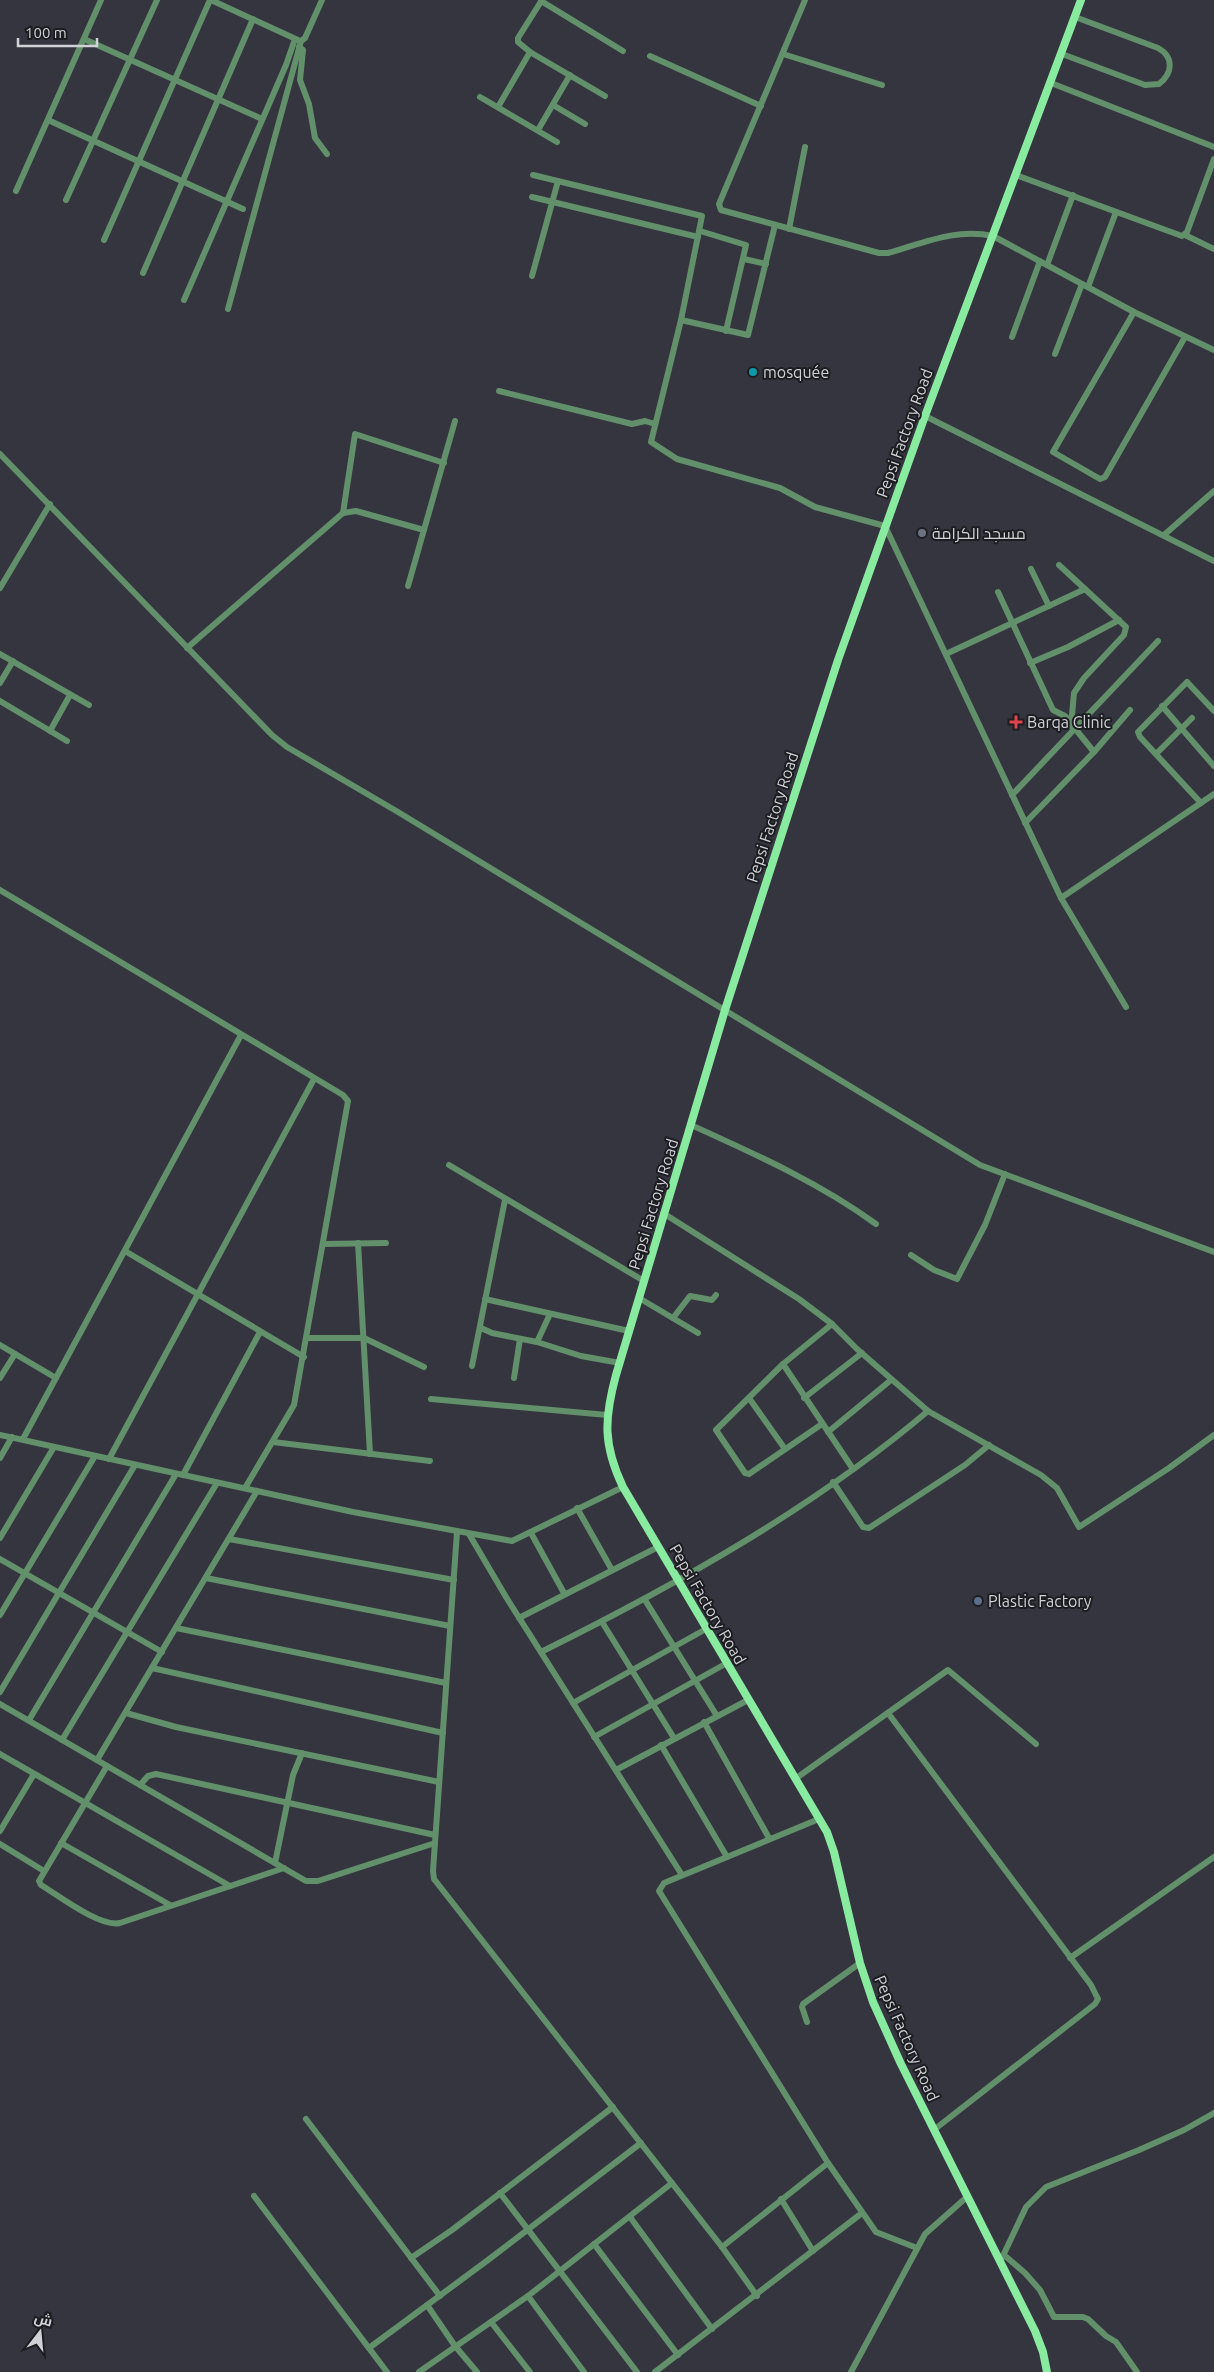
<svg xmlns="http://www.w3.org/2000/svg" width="1214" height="2372" font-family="Ubuntu,Cairo,sans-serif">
	<rect width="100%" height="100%" fill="#34353e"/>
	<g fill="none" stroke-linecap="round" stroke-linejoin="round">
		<g stroke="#62906b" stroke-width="6">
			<polyline points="211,0 298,40"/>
			<polyline points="542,0 518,38 518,42 530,52 605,96"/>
			<path d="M805,0l-86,204 2,6 158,43h9c36,-10 67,-25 105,-17l141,76 80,38"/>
			<polyline points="541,1 623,51"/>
			<polyline points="84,39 262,119"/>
			<polyline points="299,47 303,50 300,80 309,104 315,138 327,154"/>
			<polyline points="783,54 882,85"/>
			<path d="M1062,54l83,31 14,-1c14,-11 15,-27 -1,-36l-83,-31"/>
			<polyline points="650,56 761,106"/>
			<polyline points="1051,83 1214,147"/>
			<polyline points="480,97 557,142"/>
			<polyline points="553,105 585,124"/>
			<polyline points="498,107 530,52"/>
			<polyline points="48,120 243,209"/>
			<polyline points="538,130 570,75"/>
			<polyline points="533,175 702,216 681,320 651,442 677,459 780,488 815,507 885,526 1061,898 1126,1007"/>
			<polyline points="1016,175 1182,236 1187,232 1214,159"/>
			<polyline points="16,191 101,0"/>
			<polyline points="532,197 698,237"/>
			<polyline points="66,200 157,0"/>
			<polyline points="789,229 805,147"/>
			<polyline points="700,231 746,245 726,331"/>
			<polyline points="1185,235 1214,249"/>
			<polyline points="104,240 210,0"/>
			<polyline points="744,259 766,264"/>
			<polyline points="1047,265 1073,195"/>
			<polyline points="143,273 253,19"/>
			<polyline points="532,276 558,181"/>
			<polyline points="1088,287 1116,212"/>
			<polyline points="184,300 286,65 295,39"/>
			<polyline points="228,309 301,41 305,38 322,0"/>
			<polyline points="1134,312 1053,452 1100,479 1105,477 1185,337"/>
			<polyline points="681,320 748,335 775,225"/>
			<polyline points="1012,337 1040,261"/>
			<polyline points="1055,354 1082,284"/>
			<polyline points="499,391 632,424 645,421 655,424"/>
			<polyline points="925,416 1214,561"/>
			<polyline points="0,454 272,735 287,747 398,812 980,1165 1214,1252"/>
			<polyline points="343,513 355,434 444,463"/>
			<polyline points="1164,535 1214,491"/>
			<polyline points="1059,565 1126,627 1124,635 1084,678 1074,693 1071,726"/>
			<polyline points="1031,569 1049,606"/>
			<polyline points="408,586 455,421"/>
			<polyline points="0,588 50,504"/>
			<polyline points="998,592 1053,710 1065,716 1094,752"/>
			<polyline points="187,648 343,513 356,511 424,530"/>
			<polyline points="0,654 89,705"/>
			<polyline points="946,654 1085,589"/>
			<polyline points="1030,663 1068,647 1119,620"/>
			<polyline points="0,683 13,661"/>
			<polyline points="0,701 67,741"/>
			<polyline points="1162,706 1214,766"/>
			<polyline points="50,731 70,695"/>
			<polyline points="1156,754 1192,718"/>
			<polyline points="1012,795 1158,641"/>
			<polyline points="1201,803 1140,737 1138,732 1187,682 1214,711"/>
			<polyline points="1025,823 1094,752 1130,710"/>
			<polyline points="0,890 343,1095 348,1101 294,1405 245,1488"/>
			<polyline points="1061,898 1214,794"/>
			<path d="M691,1125c64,29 129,58 185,99"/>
			<polyline points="449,1165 644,1281"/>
			<polyline points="663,1213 799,1299 832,1324 857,1349 928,1411 1041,1475 1057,1488 1079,1527 1169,1468 1214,1435"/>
			<polyline points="358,1243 370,1454"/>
			<polyline points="324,1244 386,1243"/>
			<polyline points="125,1251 304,1357"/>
			<polyline points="911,1255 934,1270 957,1279 985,1225 1005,1174"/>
			<polyline points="639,1298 698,1333"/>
			<polyline points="485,1299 629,1331"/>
			<polyline points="673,1318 690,1296 712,1300 716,1295"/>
			<polyline points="481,1328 492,1333 537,1342 581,1356 620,1363"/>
			<polyline points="307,1338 364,1338 424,1367"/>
			<polyline points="537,1342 550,1314"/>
			<polyline points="0,1345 56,1378"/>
			<polyline points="783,1364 853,1469"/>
			<polyline points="472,1366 505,1200"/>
			<polyline points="0,1378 15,1354"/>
			<polyline points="514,1378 520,1339"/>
			<polyline points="749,1398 785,1449"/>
			<polyline points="804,1398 862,1353"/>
			<polyline points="431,1399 607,1415"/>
			<polyline points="822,1424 749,1474 745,1473 716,1430 783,1364 832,1324"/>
			<polyline points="828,1432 891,1380"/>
			<polyline points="0,1435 353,1512 512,1541 623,1487"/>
			<polyline points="23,1439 241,1035"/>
			<polyline points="273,1442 430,1461"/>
			<polyline points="0,1458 12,1437"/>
			<polyline points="109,1459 314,1079"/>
			<polyline points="183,1475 260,1332"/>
			<polyline points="833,1482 863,1527 869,1528 965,1465 989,1445"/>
			<polyline points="577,1508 612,1570"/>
			<polyline points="457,1532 433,1871 434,1879 722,2247 757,2296"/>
			<polyline points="531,1533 564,1593"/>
			<polyline points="469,1534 506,1597 682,1875"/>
			<polyline points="0,1538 54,1447"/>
			<polyline points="229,1539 454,1580"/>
			<polyline points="0,1559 162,1652"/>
			<polyline points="206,1578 450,1626"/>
			<polyline points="645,1600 717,1716"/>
			<polyline points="0,1615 95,1456"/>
			<polyline points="519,1618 658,1547"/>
			<polyline points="602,1622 674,1738"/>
			<polyline points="176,1628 446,1683"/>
			<path d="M541,1652c135,-67 271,-143 387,-241"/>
			<polyline points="152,1668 443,1733"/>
			<polyline points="0,1692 135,1465"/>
			<polyline points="573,1703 706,1629"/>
			<polyline points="0,1704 306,1881 318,1881 435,1843"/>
			<polyline points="126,1713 176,1727 439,1782"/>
			<polyline points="888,1713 1091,1985 1098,1999 1095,2004 935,2129"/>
			<polyline points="29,1720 176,1474"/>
			<polyline points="704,1722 769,1838"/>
			<polyline points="594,1737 727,1663"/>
			<polyline points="62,1740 217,1483"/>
			<polyline points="661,1745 727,1857"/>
			<polyline points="0,1754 230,1886"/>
			<polyline points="97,1760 257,1491"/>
			<path d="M107,1766l-68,115 2,4c18,11 60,43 79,38l164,-55"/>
			<polyline points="616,1770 748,1700"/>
			<polyline points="795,1779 948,1670 1036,1744"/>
			<polyline points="140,1785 148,1776 156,1774 435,1835"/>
			<polyline points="819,1819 664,1883 659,1891 828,2163 876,2232 917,2248"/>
			<polyline points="0,1831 34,1774"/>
			<polyline points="61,1843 170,1905"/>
			<polyline points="0,1844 44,1871"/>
			<polyline points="275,1863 293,1775 302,1753"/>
			<polyline points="1070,1958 1214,1857"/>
			<polyline points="807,2022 802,2007 803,2004 860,1963"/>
			<polyline points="306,2119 440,2296"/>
			<polyline points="500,2193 637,2372"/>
			<polyline points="254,2196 387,2372"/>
			<polyline points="781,2199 813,2251"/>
			<polyline points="630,2217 712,2329"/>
			<polyline points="594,2244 678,2355"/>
			<polyline points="722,2247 828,2163"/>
			<polyline points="1004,2255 1025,2273 1040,2290 1054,2317 1083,2317 1088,2319 1106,2336 1116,2342 1137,2372"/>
			<polyline points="411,2258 452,2230 613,2107"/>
			<polyline points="1001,2260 1026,2207 1046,2187 1139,2150 1184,2130 1214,2113"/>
			<polyline points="528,2296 584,2372"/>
			<polyline points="427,2305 455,2346 477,2372"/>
			<polyline points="491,2322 530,2372"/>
			<polyline points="369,2348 488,2260 641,2143"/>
			<polyline points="419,2372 528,2296 672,2183"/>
			<polyline points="655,2372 862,2213"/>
			<polyline points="851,2372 925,2234 968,2196"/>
		</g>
		<path stroke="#88eb9f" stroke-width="8" d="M1047,2372l-4,-20 -8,-21 -134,-267 -28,-62 -13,-39 -26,-111 -7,-20 -204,-345c-20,-42 -19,-68 -7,-112l109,-365 113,-350 87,-244 156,-416"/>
	</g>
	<circle fill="#0f9aa8" stroke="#1c1d21" stroke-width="2" cx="753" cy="372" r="5"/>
	<circle fill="#6b7280" stroke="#1c1d21" stroke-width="2" cx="922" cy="533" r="5"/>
	<path fill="#e0444e" stroke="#1c1d21" stroke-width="2" d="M1013.5 714.5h5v5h5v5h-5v5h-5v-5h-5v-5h5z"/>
	<circle fill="#5c6f8a" stroke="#1c1d21" stroke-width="2" cx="978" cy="1601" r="5"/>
	<g text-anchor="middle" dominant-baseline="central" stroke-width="4" stroke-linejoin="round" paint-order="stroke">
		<g font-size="16" fill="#d1d2d7" stroke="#1c1d21" text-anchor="start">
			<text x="763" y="372">mosquée</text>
			<text x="932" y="533">مسجد الكرامة</text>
			<text x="1027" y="722">Barqa Clinic</text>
			<text x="988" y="1601">Plastic Factory</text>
		</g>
		<g font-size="16" fill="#d1d2d7" stroke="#1c1d21">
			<text transform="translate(904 433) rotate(-70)">Pepsi Factory Road</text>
			<text transform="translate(772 817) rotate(-72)">Pepsi Factory Road</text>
			<text transform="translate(653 1204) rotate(-73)">Pepsi Factory Road</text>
			<text transform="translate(708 1604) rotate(60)">Pepsi Factory Road</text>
			<text transform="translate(907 2038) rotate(66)">Pepsi Factory Road</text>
		</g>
	</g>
	<g transform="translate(40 2332) rotate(16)" stroke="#1c1d21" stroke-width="4" paint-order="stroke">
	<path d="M0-4L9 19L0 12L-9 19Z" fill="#d1d2d7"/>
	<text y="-8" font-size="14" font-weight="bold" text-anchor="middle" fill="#d1d2d7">ش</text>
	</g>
	<path d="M18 38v8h79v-8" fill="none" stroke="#d1d2d7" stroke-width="2.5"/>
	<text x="25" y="38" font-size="15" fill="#d1d2d7" stroke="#1c1d21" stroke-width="4" paint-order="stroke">100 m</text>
</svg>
